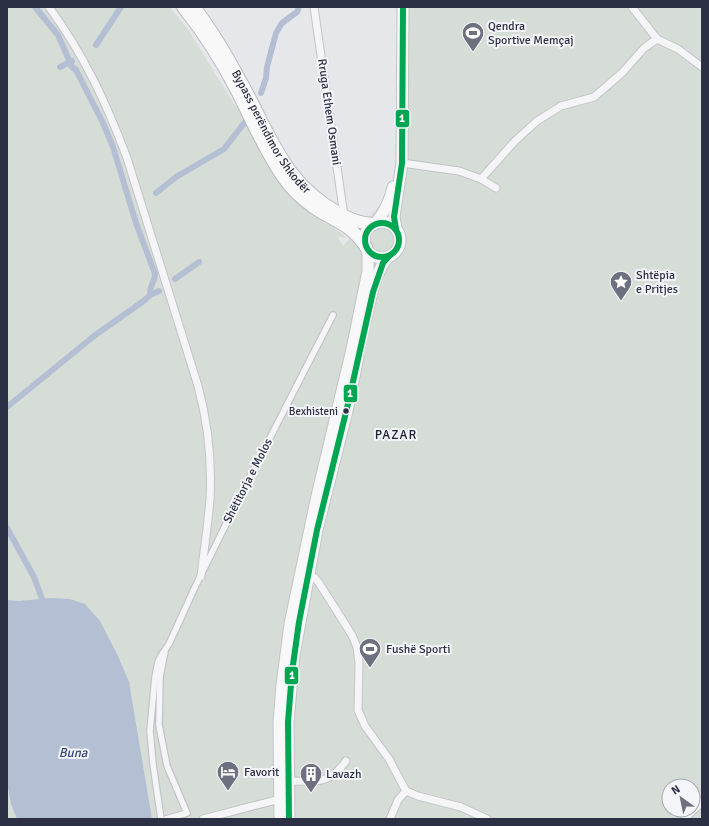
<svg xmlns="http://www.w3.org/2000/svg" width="709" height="826" font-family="Signika,sans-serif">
	<rect width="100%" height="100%" fill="#e6e7ea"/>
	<path fill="#d5ddd6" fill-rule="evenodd" d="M7,7h163l19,24 45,73 92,121 1,-3 18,14v2l-8,-2 6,10 59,-65v-174h300v812h-695zM669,786h24v24h-24z"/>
	<polygon fill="#b5bfd4" points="50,598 70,599 85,604 100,621 118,656 129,682 152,819 17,819 11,804 7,782 7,600 19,601"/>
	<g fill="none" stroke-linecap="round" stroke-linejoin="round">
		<g stroke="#b5bfd4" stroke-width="6">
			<polyline points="96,45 121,7"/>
			<polyline points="60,67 72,61"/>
			<polyline points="261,93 266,78 267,67 276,33 282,23 297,12 299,7"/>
			<polyline points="156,193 176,177 224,149 245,122"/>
			<polyline points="175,279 199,262"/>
			<polyline points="150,295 159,291"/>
			<path d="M7,407l87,-71 51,-36 5,-5c-1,-11 5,-12 5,-21l-19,-51 -23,-76 -10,-24 -27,-53 -4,-3 -14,-32 -23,-28"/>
			<polyline points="7,528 34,577 42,599"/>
		</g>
		<g stroke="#c3c4c8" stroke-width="8">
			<g id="pedestrian">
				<polyline points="165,651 160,677 159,725 167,766 187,813 166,819"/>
				<polyline points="161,819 153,764 150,731 155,677 158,662 162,654 169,644 195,587 232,512 333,315"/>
			</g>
		</g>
		<g stroke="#c3c4c8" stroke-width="9">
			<g id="minor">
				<path d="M49,7c35,48 57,95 78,151l71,228c10,37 14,75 12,113 -2,26 -6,51 -9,77"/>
				<polyline points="314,7 344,216"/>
				<polyline points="632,7 657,39"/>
				<polyline points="657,39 678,49 702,67"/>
				<polyline points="402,163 459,171 481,179 496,188"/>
				<polyline points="481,179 515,141 537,121 561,106 594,97 622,73 644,48 657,39"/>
				<polyline points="309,575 315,578 319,583 352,635 357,647 359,663 358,710 365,726 389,759 406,791 418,796 461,807 487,819"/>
				<path d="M289,781c26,0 39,5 57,-20"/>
				<polyline points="203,819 280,799"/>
				<polyline points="390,819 398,800 406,791"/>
				<polyline points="684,819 702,802"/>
			</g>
		</g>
		<g stroke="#c2c4c8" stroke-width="13">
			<g id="primary">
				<circle cx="382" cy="240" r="18"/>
				<path d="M375,224c9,-11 15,-22 18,-37"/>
				<polyline points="396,229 394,217 402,163 403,7"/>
				<path d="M365,322c5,-20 9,-50 24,-66"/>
				<polyline points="280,819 279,723 282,685 290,624 317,496 352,349 368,271 368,251"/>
				<polyline points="289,819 288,722 294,655 317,530 347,411 358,357"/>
			</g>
		</g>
		<g stroke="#b8babf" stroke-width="14">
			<g id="trunk">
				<path d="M183,7c20,25 38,53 53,82 15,29 28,61 47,88 8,12 19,22 30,30 22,15 37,16 53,40"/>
				<path id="s1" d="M194,7c18,23 33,49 47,75 29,51 41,99 96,130 12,7 23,12 37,12"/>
			</g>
		</g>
		<use href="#pedestrian" stroke="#f5f5f7" stroke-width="5.5"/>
		<use href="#minor" stroke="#f5f5f7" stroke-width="7"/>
		<use href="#primary" stroke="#f8f8f8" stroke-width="11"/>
		<use href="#trunk" stroke="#f8f8f8" stroke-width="12"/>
		<g stroke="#f4f5f9" stroke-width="9">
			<g id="bus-1">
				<circle cx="382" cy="240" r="17"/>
				<polyline points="396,229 394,217 402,163 403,7"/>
				<polyline points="289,819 288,722 292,672 299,622 317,530 348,404 373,292 383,263 389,256"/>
			</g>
		</g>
		<use href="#bus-1" stroke="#00a651" stroke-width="6"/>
	</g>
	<defs>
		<g id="stadium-pin" transform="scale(1.15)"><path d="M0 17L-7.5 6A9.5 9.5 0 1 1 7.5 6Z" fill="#6d707e" stroke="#f4f5f9"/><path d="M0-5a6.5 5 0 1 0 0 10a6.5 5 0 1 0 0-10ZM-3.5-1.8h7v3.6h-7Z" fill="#fff"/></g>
		<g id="sight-pin" transform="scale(1.15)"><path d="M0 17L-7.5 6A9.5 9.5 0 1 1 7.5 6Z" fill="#6d707e" stroke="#f4f5f9"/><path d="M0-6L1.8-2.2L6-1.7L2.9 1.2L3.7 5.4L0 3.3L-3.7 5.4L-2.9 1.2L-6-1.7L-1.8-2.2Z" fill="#fff"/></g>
		<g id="hotel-pin" transform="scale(1.15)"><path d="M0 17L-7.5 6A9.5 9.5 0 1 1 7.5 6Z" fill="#6d707e" stroke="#f4f5f9"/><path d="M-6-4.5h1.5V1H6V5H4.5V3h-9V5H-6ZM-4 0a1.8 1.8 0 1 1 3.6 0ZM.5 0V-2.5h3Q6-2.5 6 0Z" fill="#fff"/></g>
		<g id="building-pin" transform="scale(1.15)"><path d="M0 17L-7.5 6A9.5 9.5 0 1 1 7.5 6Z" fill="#6d707e" stroke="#f4f5f9"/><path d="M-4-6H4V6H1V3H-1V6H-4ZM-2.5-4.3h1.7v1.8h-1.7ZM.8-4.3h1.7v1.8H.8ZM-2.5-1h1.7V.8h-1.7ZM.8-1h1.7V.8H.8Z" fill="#fff"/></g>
	</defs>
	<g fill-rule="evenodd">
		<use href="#stadium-pin" x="473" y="33"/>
		<use href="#sight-pin" x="621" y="282"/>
		<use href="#stadium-pin" x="370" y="649"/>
		<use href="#hotel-pin" x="228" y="772"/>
		<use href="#building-pin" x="311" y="774"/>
	</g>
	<circle fill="#2c3044" stroke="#f4f5f9" stroke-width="1.5" cx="346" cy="411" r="3.5"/>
	<g text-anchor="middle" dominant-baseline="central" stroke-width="4" stroke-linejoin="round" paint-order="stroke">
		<g font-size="11" fill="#2c3044" stroke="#f4f5f9" text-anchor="end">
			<text x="338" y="411">Bexhisteni</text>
		</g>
		<g font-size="12" fill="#2c3044" stroke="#f4f5f9" text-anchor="start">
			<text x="488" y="26">Qendra<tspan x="488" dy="14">Sportive Memçaj</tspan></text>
			<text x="636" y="275">Shtëpia<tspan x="636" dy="14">e Pritjes</tspan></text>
			<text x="386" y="649">Fushë Sporti</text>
			<text x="244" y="772">Favorit</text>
			<text x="326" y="774">Lavazh</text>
		</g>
		<g font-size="12" fill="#2c3044" stroke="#f4f5f9">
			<text transform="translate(329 112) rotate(82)">Rruga Ethem Osmani</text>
			<text stroke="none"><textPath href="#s1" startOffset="147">Bypass perëndimor Shkodër</textPath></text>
			<text transform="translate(248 481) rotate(-63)">Shëtitorja e Molos</text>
		</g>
		<g font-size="13" letter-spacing="1" fill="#1e2235" stroke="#f4f5f9">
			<text x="396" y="435">PAZAR</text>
		</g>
		<g font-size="13" font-style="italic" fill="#364878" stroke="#f4f5f9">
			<text x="73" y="753">Buna</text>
		</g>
	</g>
	<g stroke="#f4f5f9" stroke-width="1.5">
		<rect x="395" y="109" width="15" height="19" rx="4" fill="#00a651"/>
		<rect x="343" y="384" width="15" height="19" rx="4" fill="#00a651"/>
		<rect x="284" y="666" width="15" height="19" rx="4" fill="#00a651"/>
	</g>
	<g font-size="11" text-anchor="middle" font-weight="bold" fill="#fff">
		<text x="402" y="122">1</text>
		<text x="350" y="397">1</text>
		<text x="292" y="679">1</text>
	</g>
	<rect width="709" height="826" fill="none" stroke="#2c3044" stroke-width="16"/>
	<g transform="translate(681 798) rotate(327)"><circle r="19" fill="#f4f5f9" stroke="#a4a6b1"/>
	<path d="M0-3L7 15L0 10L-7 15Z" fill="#6d707e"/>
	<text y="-6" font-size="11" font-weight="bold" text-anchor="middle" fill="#2c3044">N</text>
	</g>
</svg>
